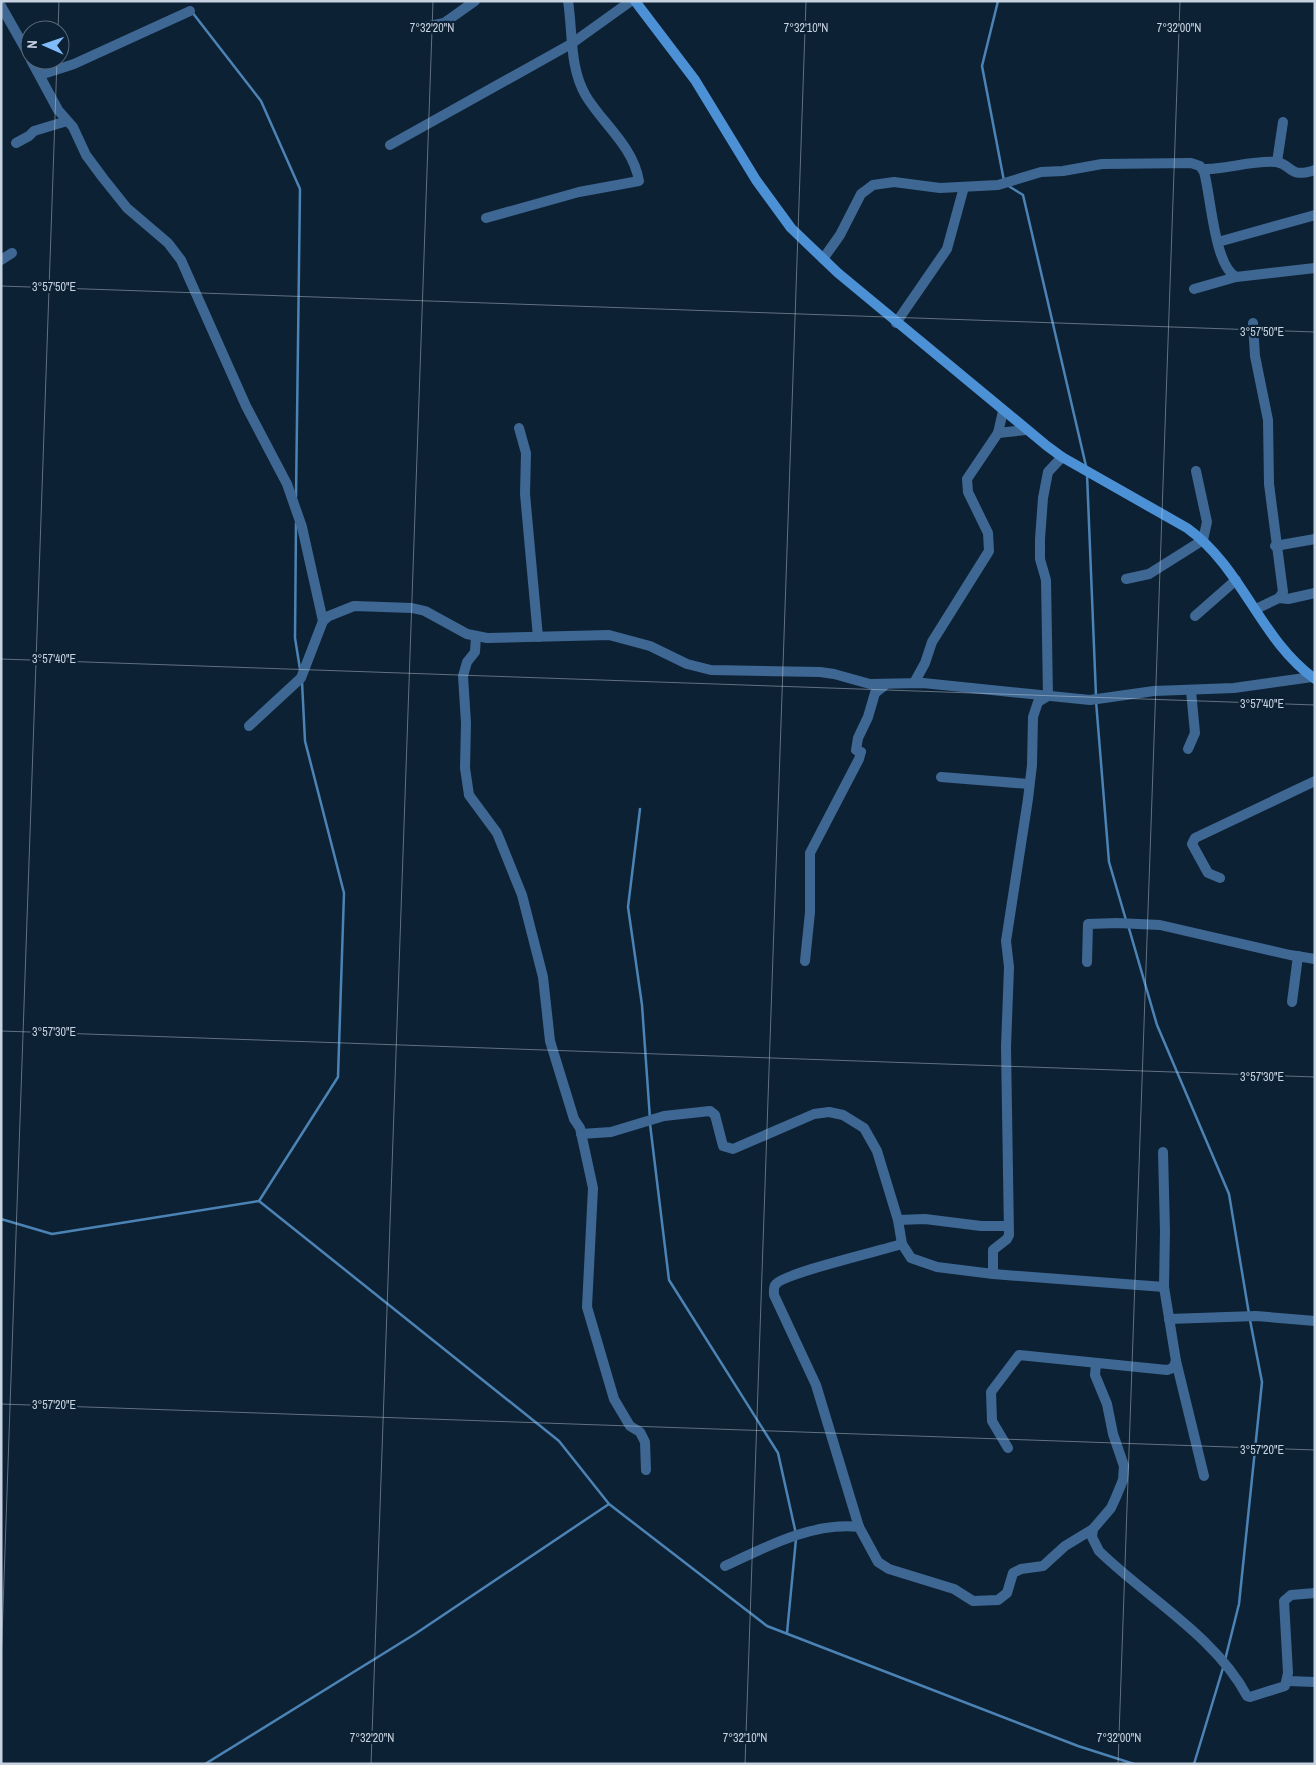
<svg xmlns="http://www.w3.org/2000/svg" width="1316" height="1765" font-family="'Archivo Narrow',sans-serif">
	<rect width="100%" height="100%" fill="#0d2134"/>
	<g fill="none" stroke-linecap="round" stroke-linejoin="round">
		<g stroke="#4c83b5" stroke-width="2.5">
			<polyline points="998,1 982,66 1004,181"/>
			<polyline points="192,12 261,101 300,189 296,497"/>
			<polyline points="1007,185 1023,195 1086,466"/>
			<polyline points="1087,474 1096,696"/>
			<polyline points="296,523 295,638 300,669"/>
			<polyline points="1096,701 1109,862 1126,920"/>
			<polyline points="640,809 628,907 642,1005 650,1119"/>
			<polyline points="1128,925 1157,1025 1229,1194 1249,1314"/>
			<polyline points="650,1124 669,1280 778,1453 796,1534"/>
			<polyline points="259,1201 338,1077 344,893 305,741 302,682"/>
			<polyline points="1,1219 52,1234 259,1201 559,1441 609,1504 767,1626 1078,1746 1134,1764"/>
			<polyline points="787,1633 796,1539"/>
			<polyline points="1225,1660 1239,1604 1262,1382 1250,1320"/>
			<polyline points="205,1764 415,1634 609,1504"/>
			<polyline points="1194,1764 1223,1668"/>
		</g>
		<g stroke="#3e6893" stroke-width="10">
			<polyline points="1,6 30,57"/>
			<polyline points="425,27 444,23 475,1"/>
			<polyline points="31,60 58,110 73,127 86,155 103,178 127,208 168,243 181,260 246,406 287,484 302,527 323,621"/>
			<polyline points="40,75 74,64 190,11"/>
			<polyline points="16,143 29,136 34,131 67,121"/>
			<polyline points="390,145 571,44 631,1"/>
			<polyline points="1277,162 1283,122"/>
			<path d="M1203,169c23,1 48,-9 73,-7 17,2 11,17 39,8"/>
			<path d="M486,218l93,-26 60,-11c-6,-35 -36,-57 -53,-85 -17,-29 -13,-64 -18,-95"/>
			<polyline points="1218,242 1315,215"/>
			<path d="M823,259l17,-24 21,-41 12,-9 21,-3 46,6 58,-3 43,-13 22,-1 39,-7 89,-1 9,3 4,6c7,24 10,93 32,105"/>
			<polyline points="1,260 12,253"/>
			<polyline points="1194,289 1236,277 1315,268"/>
			<polyline points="896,323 947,249 964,187"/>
			<polyline points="1253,323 1255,356 1268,420 1269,484 1283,592 1279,598 1256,609"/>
			<polyline points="519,428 526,453 525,494 538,637"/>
			<polyline points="998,433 1026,430"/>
			<polyline points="1275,546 1315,539"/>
			<polyline points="1126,579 1149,574 1203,540 1207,522 1196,471"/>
			<polyline points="1279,598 1288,599 1315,593"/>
			<polyline points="1195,616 1236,580"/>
			<polyline points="476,636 475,652 467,662 463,676 466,723 465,768 469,795 497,833 522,895 543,977 550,1041 574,1119 580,1128 593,1188 587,1307 614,1399 630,1426 640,1432 645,1442 646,1470"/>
			<polyline points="914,683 925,663 932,642 989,551 988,533 968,492 967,479 998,433 1003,411"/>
			<polyline points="249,726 301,678 323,621 329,616 354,606 412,608 425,611 467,634 487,638 609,635 650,646 687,664 711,670 820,672 834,674 870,684 923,683 1090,700 1154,691 1234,688 1312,677"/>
			<polyline points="1188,749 1195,733 1191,691"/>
			<polyline points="941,777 1029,784"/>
			<polyline points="1220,878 1208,873 1192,844 1195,838 1315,781"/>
			<polyline points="805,961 810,912 810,853 859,759 861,752 856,750 858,738 868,717 875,693 885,685"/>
			<polyline points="1087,962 1088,924 1117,923 1160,925 1290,955 1315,959"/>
			<polyline points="1292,1002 1298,956"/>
			<polyline points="581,1134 611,1132 664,1116 710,1111 715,1115 723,1146 733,1149 814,1114 829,1112 843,1115 864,1128 877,1151 898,1220 902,1244 911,1258 937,1267 993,1274 1164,1287"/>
			<polyline points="1163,1152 1165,1231 1164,1287 1176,1361 1204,1476"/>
			<polyline points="898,1220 925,1219 981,1226 1008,1226"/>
			<polyline points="993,1274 993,1250 1007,1239 1009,1235 1006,1047 1009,967 1006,941 1028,799 1032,765 1033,717 1038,702 1048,696 1046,580 1040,559 1040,539 1043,498 1048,472 1062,457"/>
			<polyline points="1169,1319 1256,1316 1315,1321"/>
			<polyline points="1008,1448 992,1421 991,1392 1019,1355 1167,1370 1173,1368 1176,1361"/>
			<path d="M859,1527l-43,-142 -42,-90c0,-4 -1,-8 2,-11 9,-11 107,-34 126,-40"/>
			<path d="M1093,1529l-1,8 7,14c47,46 117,86 148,145l3,1 35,-11 3,-13 -4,-72 7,-6 24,-2"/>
			<path d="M725,1566c41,-19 87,-44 134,-39l19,35 11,7 65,20 19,12 25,-1 9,-7 6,-20 8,-4 22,-3 22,-20 28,-17 18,-21 5,-11 7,-17 1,-14 -11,-32 -6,-30 -12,-29 1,-11"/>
			<polyline points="1288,1681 1315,1682"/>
		</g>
		<path stroke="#4c91d6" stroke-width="10" d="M635,1l60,79 61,100 35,48 47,45 209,173 15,11 125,71c56,40 73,112 128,151"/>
	</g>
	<path fill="none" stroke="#c7d3e0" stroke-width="1" stroke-opacity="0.45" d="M58,30l1,-29M1,286l1314,46M1,659l1314,46M1,1031l1314,46M1,1404l1314,46M1,1665l56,-1605M371,1764l62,-1763M745,1764l61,-1763M1118,1764l62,-1763"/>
	<g font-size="12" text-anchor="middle" fill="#c7d3e0" stroke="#0d2134" stroke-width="4.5" stroke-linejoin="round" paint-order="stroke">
		<text x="432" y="32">7°32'20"N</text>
		<text x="806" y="32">7°32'10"N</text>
		<text x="1179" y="32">7°32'00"N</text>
		<text x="54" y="291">3°57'50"E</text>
		<text x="1262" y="336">3°57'50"E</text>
		<text x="54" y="663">3°57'40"E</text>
		<text x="1262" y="708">3°57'40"E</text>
		<text x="54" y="1036">3°57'30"E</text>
		<text x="1262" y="1081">3°57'30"E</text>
		<text x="54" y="1409">3°57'20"E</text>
		<text x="1262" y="1454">3°57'20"E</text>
		<text x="372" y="1742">7°32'20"N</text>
		<text x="745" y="1742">7°32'10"N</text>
		<text x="1119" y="1742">7°32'00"N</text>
	</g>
	<rect width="1316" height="1765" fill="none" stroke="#c7d3e0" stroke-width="5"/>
	<g transform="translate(45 45) rotate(272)"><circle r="24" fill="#0d2134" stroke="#576879"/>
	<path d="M0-4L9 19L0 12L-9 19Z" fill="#81bcfa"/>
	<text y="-8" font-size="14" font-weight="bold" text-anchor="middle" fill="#c7d3e0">N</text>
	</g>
</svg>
